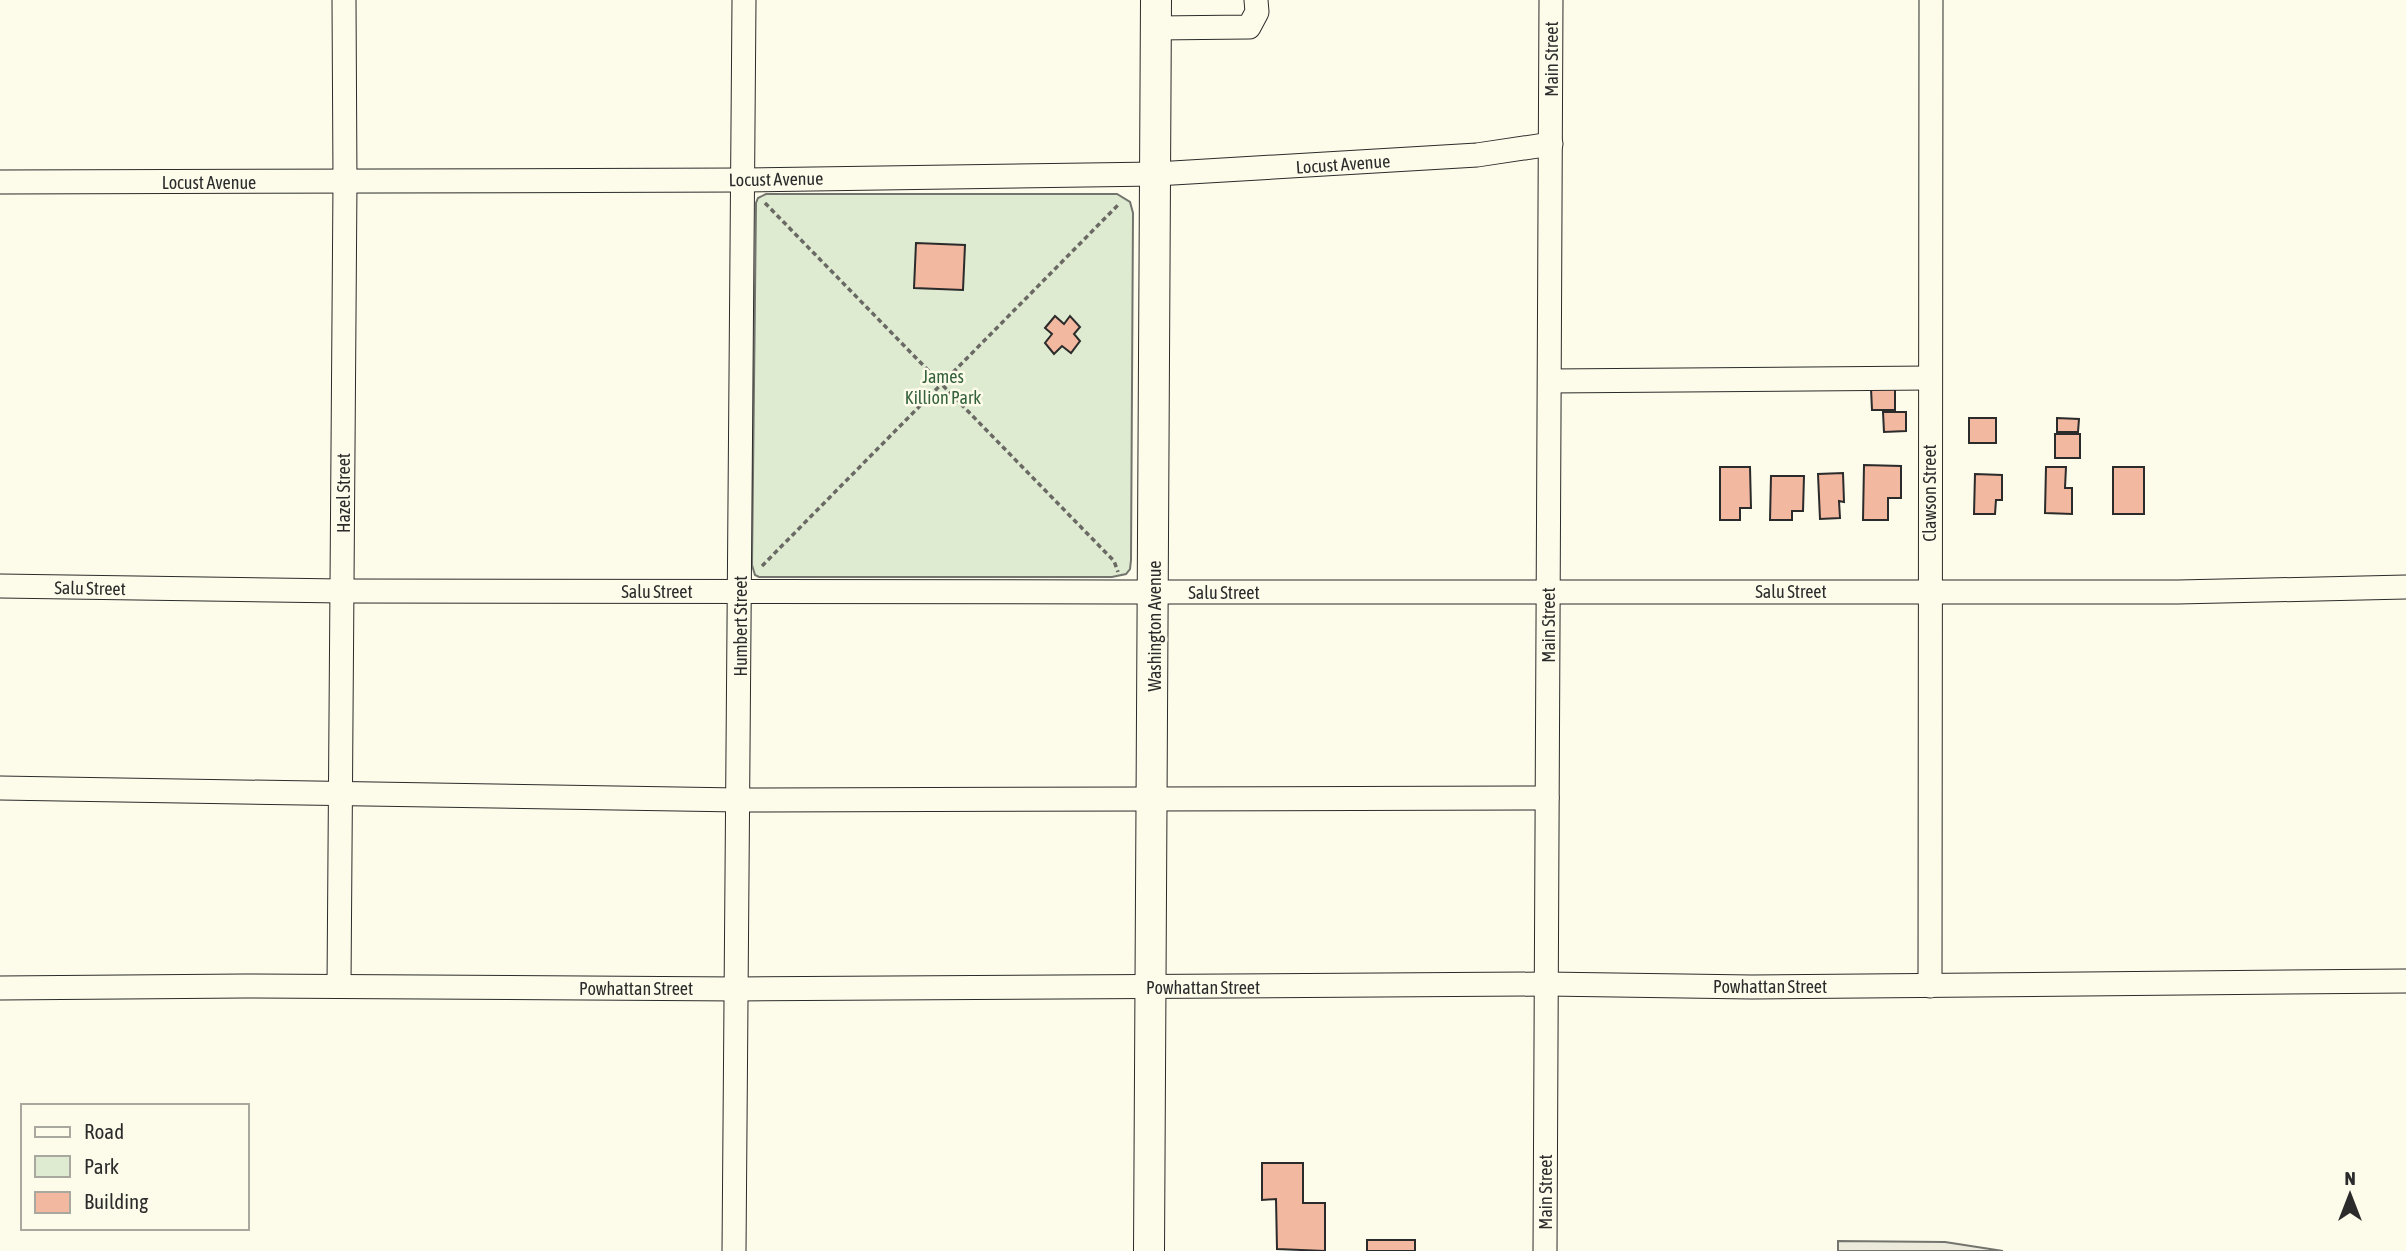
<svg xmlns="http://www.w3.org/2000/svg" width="2406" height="1251" font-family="'Asap Condensed',sans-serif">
	<rect width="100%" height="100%" fill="#fdfbea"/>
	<polygon fill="#deebd1" stroke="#74746e" stroke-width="2" points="766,194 1117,194 1130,202 1133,213 1131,560 1130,569 1126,574 1112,577 759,577 755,575 752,565 756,203 758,198"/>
	<polygon fill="#eceadb" stroke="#74746e" stroke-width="2" points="1838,1241 1945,1242 2003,1251 1838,1251"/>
	<g fill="#f2b8a0" stroke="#2b2b2b" stroke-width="2">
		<polygon points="916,243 965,245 963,290 914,288"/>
		<polygon points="1055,316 1064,324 1070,316 1080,327 1074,334 1080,341 1071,353 1062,346 1054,354 1045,343 1052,334 1045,328"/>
		<polygon points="1871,388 1895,388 1895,410 1872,410"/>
		<polygon points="1883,412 1906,412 1906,431 1884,432"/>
		<rect x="1969" y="418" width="27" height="25"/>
		<polygon points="2057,418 2079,419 2078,432 2057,432"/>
		<rect x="2055" y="434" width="25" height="24"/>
		<polygon points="1864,465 1901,466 1901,498 1888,498 1888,520 1863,520"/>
		<polygon points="1720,467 1750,467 1751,508 1740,508 1740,520 1720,520"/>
		<polygon points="2046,467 2066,467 2065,488 2072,488 2072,514 2045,513"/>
		<rect x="2113" y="467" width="31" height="47"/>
		<polygon points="1843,473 1844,502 1839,501 1840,518 1820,519 1818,474"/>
		<polygon points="1975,474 2002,475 2002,500 1996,500 1995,514 1974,514"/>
		<polygon points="1771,476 1804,476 1803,511 1792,511 1792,520 1770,520"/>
		<polygon points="1262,1163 1303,1163 1303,1203 1325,1203 1325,1251 1277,1249 1276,1199 1262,1200"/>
		<rect x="1367" y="1240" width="48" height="11"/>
	</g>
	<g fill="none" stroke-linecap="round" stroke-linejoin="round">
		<g stroke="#2b2b2b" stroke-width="25">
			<g id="minor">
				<polyline points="1156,28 1249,27 1257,12 1256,0"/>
				<polyline points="0,182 743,180 1156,174 1477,155 1551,144"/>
				<polyline points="1550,381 1930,378"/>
				<polyline points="0,586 342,591 1118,592 2178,592 2406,587"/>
				<polyline points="0,788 739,800 1547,798"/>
				<polyline points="339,986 345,182 344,0"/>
				<polyline points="1930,986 1931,0"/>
				<polyline points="0,988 245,986 738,989 1546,984 1752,987 2406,981"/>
				<polyline points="734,1251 744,0"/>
				<polyline points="1545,1251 1551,0"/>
			</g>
		</g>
		<g stroke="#2b2b2b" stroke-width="32">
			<polyline id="major" points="1149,1251 1156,0"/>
		</g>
		<g stroke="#6a6964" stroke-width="3.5" stroke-dasharray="5 3.5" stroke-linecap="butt">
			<polyline points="765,203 1114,561 1118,572"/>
			<polyline points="762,566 1119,204"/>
		</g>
		<use href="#minor" stroke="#fdfbea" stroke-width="23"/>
		<use href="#major" stroke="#fdfbea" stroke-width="30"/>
	</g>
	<g text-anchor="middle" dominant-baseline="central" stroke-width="5" stroke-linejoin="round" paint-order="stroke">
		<g font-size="18" fill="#2b2b2b" stroke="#fdfbea">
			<text transform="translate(1551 59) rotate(-90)">Main Street</text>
			<text transform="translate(1343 164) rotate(-4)">Locust Avenue</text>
			<text transform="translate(776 179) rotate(-1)">Locust Avenue</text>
			<text x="209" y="182">Locust Avenue</text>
			<text transform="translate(343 493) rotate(-90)">Hazel Street</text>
			<text transform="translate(1929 493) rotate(-90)">Clawson Street</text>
			<text transform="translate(90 588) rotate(1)">Salu Street</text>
			<text x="657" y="591">Salu Street</text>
			<text x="1791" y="591">Salu Street</text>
			<text x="1224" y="592">Salu Street</text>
			<text transform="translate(1548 625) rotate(-90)">Main Street</text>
			<text transform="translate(740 626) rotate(-90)">Humbert Street</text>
			<text transform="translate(1154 626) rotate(-90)">Washington Avenue</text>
			<text x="1770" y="986">Powhattan Street</text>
			<text x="1203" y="987">Powhattan Street</text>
			<text x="636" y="988">Powhattan Street</text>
			<text transform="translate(1545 1192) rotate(-90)">Main Street</text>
		</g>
		<g font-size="18" fill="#34623c" stroke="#fdfbea">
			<text x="943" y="376">James<tspan x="943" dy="21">Killion Park</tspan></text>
		</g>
	</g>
	<rect x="21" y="1104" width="228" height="126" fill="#fdfbea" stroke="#a9a89e" stroke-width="2"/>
	<rect x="35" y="1127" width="35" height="10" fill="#fdfbea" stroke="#a9a89e" stroke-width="2"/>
	<text x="84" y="1139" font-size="21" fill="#2b2b2b">Road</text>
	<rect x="35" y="1156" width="35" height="21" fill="#deebd1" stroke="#a9a89e" stroke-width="2"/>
	<text x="84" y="1174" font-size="21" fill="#2b2b2b">Park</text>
	<rect x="35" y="1192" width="35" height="21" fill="#f2b8a0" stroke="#a9a89e" stroke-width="2"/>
	<text x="84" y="1209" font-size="21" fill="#2b2b2b">Building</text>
	<g transform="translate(2350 1195)" stroke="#fdfbea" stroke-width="5" paint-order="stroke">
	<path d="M0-5L12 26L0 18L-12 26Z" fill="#2b2b2b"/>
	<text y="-10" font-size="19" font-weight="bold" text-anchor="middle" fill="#2b2b2b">N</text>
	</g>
</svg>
